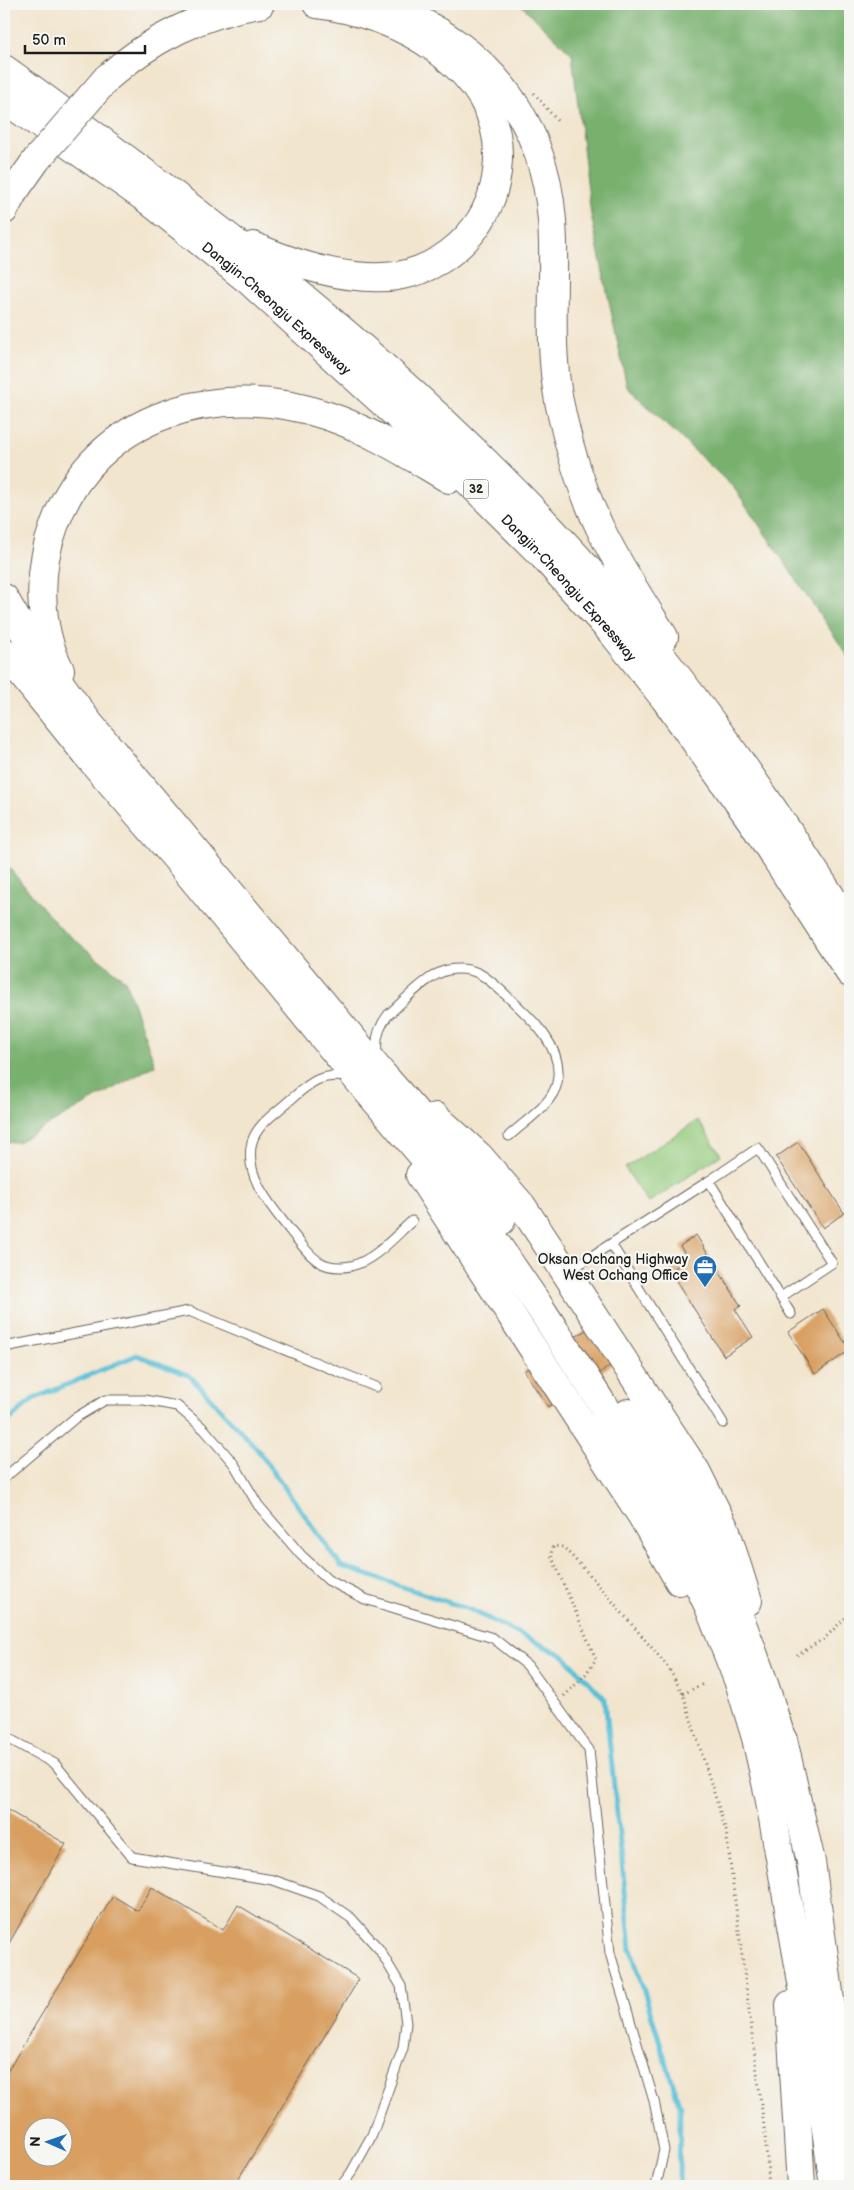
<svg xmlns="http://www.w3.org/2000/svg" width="854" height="2190" font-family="'Balsamiq Sans',sans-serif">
	<rect width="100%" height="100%" fill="#f6f6f2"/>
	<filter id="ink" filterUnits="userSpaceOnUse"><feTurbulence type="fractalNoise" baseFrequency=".02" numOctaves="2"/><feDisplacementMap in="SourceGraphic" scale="10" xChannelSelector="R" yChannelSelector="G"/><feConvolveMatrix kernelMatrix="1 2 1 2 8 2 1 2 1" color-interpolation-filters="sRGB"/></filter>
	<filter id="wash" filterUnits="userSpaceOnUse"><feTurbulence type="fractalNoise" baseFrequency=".0096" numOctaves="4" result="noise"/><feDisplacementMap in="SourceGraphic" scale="20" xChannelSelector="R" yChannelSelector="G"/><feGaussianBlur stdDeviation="1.12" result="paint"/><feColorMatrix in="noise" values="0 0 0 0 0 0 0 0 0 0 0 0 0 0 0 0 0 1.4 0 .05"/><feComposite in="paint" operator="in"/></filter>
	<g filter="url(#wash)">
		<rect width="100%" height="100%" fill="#f2e5ce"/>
		<polygon fill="#95cc7f" stroke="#58744e" points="698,1120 721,1155 648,1203 625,1168"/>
		<g fill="#78b06e" stroke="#4a6645">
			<polygon points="520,4 850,4 850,659 734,488 627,387 591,215 572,54"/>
			<polygon points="4,862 60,928 125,980 155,1065 18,1142 4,1142"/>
		</g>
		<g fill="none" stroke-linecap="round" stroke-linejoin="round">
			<polyline stroke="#59c0d7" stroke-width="5" points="4,1425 33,1399 137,1355 190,1376 257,1449 341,1566 471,1610 564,1656 605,1699 631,1949 680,2107 679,2186"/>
		</g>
		<g id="blocks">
			<g fill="#d89f61" fill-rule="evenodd">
				<polygon points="798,1142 844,1213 823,1228 776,1157"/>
				<polygon points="696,1235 741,1306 735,1309 753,1337 724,1356 670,1271 688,1259 680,1246"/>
				<polygon points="823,1309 850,1350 815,1374 788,1332"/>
				<polygon points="595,1324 619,1360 548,1407 524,1371"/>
				<polygon points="4,1808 66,1844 4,1952"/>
				<path d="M152,1887l71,43 15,-25 121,74 -125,207h-230v-109l109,-181 25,15zM32,2128h30v30h-30z"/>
			</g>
		</g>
	</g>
	<g filter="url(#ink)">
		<use href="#blocks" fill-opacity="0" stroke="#67625a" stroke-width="1"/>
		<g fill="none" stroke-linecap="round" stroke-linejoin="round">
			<g stroke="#67625a" stroke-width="11">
				<g id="lane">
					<path d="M378,1057c-4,-16 0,-29 10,-42 16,-14 40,-41 60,-45 11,-2 21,-1 30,3 12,6 21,16 30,24 23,21 57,51 49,86 -5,22 -32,38 -48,53"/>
					<path d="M347,1077c-28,-4 -37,6 -57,23 -13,12 -33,24 -38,42 -9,35 21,66 40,91 8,9 15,21 26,28 9,6 22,7 33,5 24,-6 43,-29 61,-45"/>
					<polyline points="709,1181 758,1148 832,1263 781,1297"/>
					<polyline points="611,1244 723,1423"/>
					<polyline points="567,1272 709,1181 791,1314"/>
					<polyline points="4,1347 189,1311 376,1387"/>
					<polyline points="4,1478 75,1418 105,1400 144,1400 177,1406 204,1429 234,1464 258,1505 301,1555 328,1580 365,1599 493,1638 527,1665 589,1750 610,1953 654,2101 664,2150 656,2186"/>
					<polyline points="4,1736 55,1764 132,1857 273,1880 319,1896 351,1918 379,1949 401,1986 406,2023 403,2048 372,2135 351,2173 341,2186"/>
				</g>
			</g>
			<g stroke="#67625a" stroke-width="30">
				<g id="highway">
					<path d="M381,4c110,41 171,121 172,239 1,53 -4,106 6,158 9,44 22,88 42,129 18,37 41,72 63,107"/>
					<path d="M4,69c40,28 79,58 118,87 178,131 348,276 493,444 87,101 163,214 235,326"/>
					<path d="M107,78c43,-39 96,-65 153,-74"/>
					<path id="s1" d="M4,99l144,101 100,80 208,189 87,87 72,80 50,63 88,124 97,150"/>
					<polyline points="4,210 13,193"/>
					<path d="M253,246c43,19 97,36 144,30 31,-5 59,-23 78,-48 15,-20 22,-44 23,-68 3,-92 -101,-147 -181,-156"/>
					<polyline points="4,598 28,639 88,722 382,1074 419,1116 501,1221"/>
					<polyline points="4,652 87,755 175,857 359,1081 491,1236 539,1306 603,1405 660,1505 709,1607 740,1685 756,1738 769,1796 818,2072 834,2186"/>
					<path d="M60,670c-22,-43 -23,-99 -6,-144 41,-114 167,-147 274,-110 44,15 82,40 121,63"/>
					<polyline points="436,1117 479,1156 522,1206 696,1471 726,1531 748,1601"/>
					<polyline points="420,1175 642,1516 679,1581"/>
					<path d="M628,1413c36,57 72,114 99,176 25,54 43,112 60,168"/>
					<polyline points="783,1740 811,1862 850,2145"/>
					<polyline points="790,2005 801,2186"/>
				</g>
			</g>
			<g stroke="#67625a" stroke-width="3" stroke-dasharray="1 4" stroke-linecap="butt">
				<polyline points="534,93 559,123"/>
				<polyline points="797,1655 825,1638 850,1613"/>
				<polyline points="683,1694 705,1683"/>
				<polyline points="564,1696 586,1674 596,1659 551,1555 553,1546 563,1547 590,1575 668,1667 683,1694 726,1831 765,2134 769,2186"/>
			</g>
			<use href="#lane" stroke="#fff" stroke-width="9"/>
			<use href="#highway" stroke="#fff" stroke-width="28"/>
			<g stroke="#67625a" stroke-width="30" stroke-linecap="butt">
				<polyline id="highway-bridge" points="13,193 37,159 107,78"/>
			</g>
			<use href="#highway-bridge" stroke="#fff" stroke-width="28"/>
		</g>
	</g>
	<defs>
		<g id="office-pin" transform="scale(1.25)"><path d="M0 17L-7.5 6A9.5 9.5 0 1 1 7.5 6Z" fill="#1f6fb2" stroke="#f6f6f2"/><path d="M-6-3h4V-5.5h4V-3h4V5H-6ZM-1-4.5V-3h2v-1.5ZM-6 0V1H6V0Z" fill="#fff"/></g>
	</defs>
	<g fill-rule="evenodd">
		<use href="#office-pin" x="705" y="1267"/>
	</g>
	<g text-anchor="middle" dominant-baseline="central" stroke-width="4.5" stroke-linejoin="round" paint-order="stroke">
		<rect fill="#f6f6f2" stroke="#5d5d5c" stroke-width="1" x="463.5" y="479.5" width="25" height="19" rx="4"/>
		<g font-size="12" font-weight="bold" fill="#1c1c1c">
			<text x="476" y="489">32</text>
		</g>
		<g font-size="14" fill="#1c1c1c" stroke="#f6f6f2">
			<text stroke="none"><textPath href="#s1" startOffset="344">Dangjin-Cheongju Expressway</textPath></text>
			<text stroke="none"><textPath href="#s1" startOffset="749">Dangjin-Cheongju Expressway</textPath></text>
		</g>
		<g font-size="14" fill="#1c1c1c" stroke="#f6f6f2" text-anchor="end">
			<text x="688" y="1259">Oksan Ochang Highway<tspan x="688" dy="16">West Ochang Office</tspan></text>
		</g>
	</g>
	<rect width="854" height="2190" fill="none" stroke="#f6f6f2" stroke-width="20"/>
	<g transform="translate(48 2142) rotate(272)"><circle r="24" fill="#f6f6f2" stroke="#9f9f9c"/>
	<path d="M0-4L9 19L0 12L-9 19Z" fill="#1f6fb2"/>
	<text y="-8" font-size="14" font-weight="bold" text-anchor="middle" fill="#1c1c1c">N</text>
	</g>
	<path d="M25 45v8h120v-8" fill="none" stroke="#1c1c1c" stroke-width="2.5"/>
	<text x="32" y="45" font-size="15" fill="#1c1c1c" stroke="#f6f6f2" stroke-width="4" paint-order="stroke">50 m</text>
</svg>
